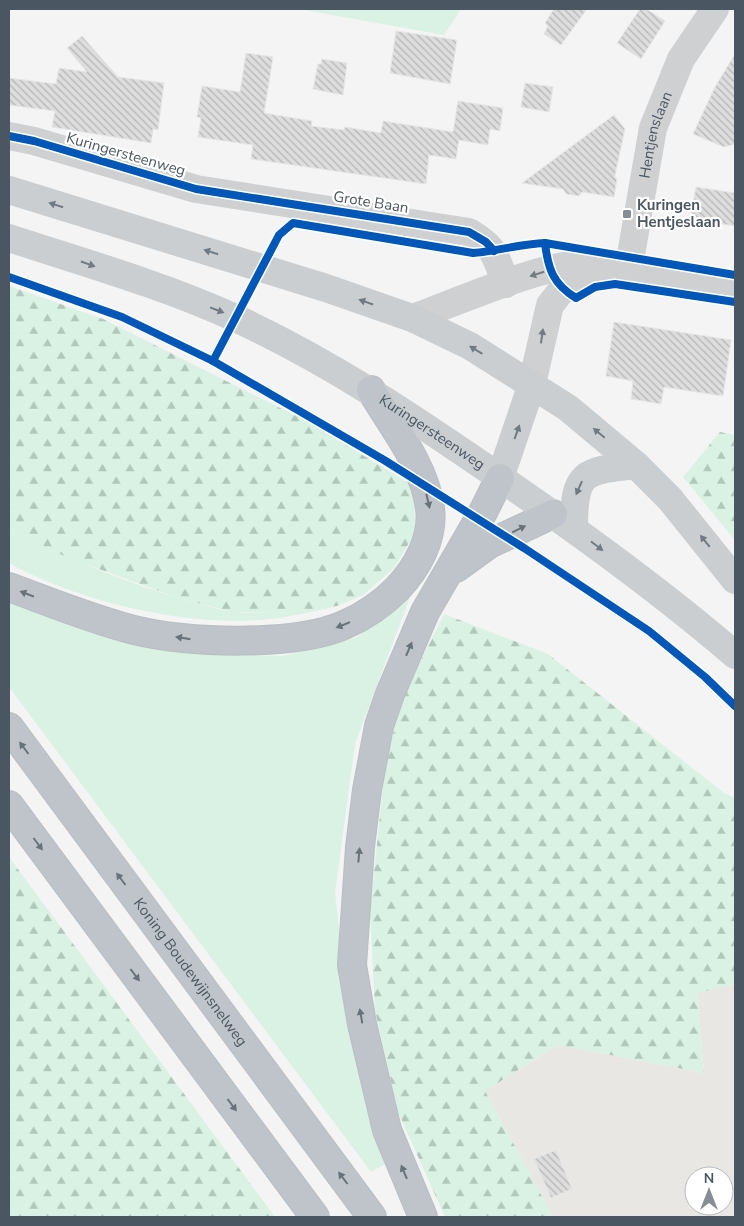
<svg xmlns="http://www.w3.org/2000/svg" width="744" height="1226" font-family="'Nunito Sans',sans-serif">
	<defs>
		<pattern id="forest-firs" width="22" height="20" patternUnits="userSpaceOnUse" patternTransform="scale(1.25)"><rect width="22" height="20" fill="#d9f2e3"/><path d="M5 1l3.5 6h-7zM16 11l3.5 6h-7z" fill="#b2c7bb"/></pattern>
		<pattern id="building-back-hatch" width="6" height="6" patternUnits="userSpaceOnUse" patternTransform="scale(1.25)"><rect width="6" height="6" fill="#ddddde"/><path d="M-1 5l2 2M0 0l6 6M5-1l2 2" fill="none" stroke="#b5b6b7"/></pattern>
	</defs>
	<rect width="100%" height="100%" fill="#f4f4f4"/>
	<path fill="#e8e7e3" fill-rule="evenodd" d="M735,984v233h-182l-68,-126 73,-46 146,28 -7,-81zM694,1176h30v30h-30z"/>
	<g fill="#d9f2e3">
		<polygon points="299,9 461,9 444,35"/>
		<path d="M9,528c59,30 120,57 184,74 13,3 27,9 41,10 35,3 68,-1 103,-6 -18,4 -35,8 -52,11 -84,14 -203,-13 -276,-54z"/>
		<polygon points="410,597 355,744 335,893 350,1028 387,1163 371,1172 9,687 9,602 72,626 205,654 283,656 355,638"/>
	</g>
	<g fill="url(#forest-firs)">
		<polygon points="9,286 103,319 306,421 414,486 415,533 394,568 363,595 337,606 285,613 232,612 175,597 64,556 9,528"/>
		<polygon points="720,432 735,435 735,540 683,477"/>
		<polygon points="444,614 548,654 724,793 735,798 735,984 697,993 704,1073 558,1045 485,1091 553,1217 445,1217 398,1112 375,1011 370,912 386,758 404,694"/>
		<polygon points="9,857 275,1217 9,1217"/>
	</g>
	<g fill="url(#building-back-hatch)" stroke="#e5e6e7">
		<polygon points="554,9 587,9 561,45 544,34 548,26 545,23"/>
		<polygon points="640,9 646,9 665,21 641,59 617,43"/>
		<polygon points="396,31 457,40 450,84 390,73"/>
		<polygon points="82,36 118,77 164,83 158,130 153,129 151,143 52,127 55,111 9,105 9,78 56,84 59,68 87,72 67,48"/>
		<polygon points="246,53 273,57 264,113 312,121 311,126 344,130 345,127 381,133 383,121 453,132 458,101 503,108 500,131 490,129 488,145 459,140 456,159 429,155 426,184 251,159 253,145 198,137 201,118 197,117 202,86 240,92"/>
		<polygon points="735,54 735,144 724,147 693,134 715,87"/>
		<polygon points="322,59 347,63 343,95 313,89 318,64 321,64"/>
		<polygon points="525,83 553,87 549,112 521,107"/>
		<polygon points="614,115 625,129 615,175 615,178 617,179 614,197 582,192 579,196 566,194 563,189 522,183"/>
		<polygon points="696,187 735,193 735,226 690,219"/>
		<polygon points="614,322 731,340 723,396 664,387 661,404 631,399 633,381 606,376"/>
		<polygon points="556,1150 572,1189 551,1198 534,1159"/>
	</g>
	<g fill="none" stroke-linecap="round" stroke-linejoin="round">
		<g stroke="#b9bec3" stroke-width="30">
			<g id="highway">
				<polyline points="456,568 489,544 553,514"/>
				<path d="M9,587c41,15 82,32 125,43 53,13 160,17 210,-5 21,-9 37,-20 53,-36 20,-21 37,-51 33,-81 -5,-42 -38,-82 -59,-118"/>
				<path id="s3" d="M9,727l363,490"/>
				<polyline points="9,805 315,1217"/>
				<polyline points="423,1217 387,1130 362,1024 352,965 360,847 367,790 379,726 390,694 425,612 483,512 500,478"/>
			</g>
		</g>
		<g stroke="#ced0d2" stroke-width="28">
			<path d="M9,136l25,5 162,48 273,43c27,16 26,23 37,52"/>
			<path id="s1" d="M628,272l25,-144 28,-69 34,-50"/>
			<path d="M412,318c38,-13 144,-60 179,-54 3,1 7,3 11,5l133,20"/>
			<polyline points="532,384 550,305 562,290 602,269"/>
		</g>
		<g stroke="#caced1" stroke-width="28">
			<polyline points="9,190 326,288 412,318 470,346 568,408 636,465 670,499 735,580"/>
			<path id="s2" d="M9,238c73,24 154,47 224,79 96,44 182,102 269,162 80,55 159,112 233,176"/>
			<polyline points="500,478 532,384"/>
			<path d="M574,528c0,-56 8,-57 62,-63"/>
		</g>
		<use href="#highway" stroke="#bec4c9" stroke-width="28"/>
		<g stroke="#fff" stroke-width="11">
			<g id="cycleway">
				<polyline points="9,136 34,141 196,189 469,232 486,242 494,251"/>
				<path d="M545,243c3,26 8,41 31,55l19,-11 20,-3 120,18"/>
				<polyline points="9,277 122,317 213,361 384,460 524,548 649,631 705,677 735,706"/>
				<path d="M213,361l66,-126 14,-12 180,30c25,-2 47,-9 72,-10l190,32"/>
			</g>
		</g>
		<use href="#cycleway" stroke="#0057b8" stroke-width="8"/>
	</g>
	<defs><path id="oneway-solid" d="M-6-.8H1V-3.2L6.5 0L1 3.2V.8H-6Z" transform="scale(1.25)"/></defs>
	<g fill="#707a83">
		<use href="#oneway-solid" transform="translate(56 205) rotate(-163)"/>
		<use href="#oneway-solid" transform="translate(211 252) rotate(-163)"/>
		<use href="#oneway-solid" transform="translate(88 264) rotate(19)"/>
		<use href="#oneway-solid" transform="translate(366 302) rotate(-161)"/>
		<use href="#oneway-solid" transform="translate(217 310) rotate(21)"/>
		<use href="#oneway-solid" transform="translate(476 350) rotate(-149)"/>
		<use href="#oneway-solid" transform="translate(517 432) rotate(-70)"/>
		<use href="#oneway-solid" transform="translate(599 433) rotate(-140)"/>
		<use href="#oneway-solid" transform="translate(579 488) rotate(114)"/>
		<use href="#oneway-solid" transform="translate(705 541) rotate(-129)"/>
		<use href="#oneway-solid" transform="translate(597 546) rotate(37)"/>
	</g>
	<g fill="#727b83">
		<use href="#oneway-solid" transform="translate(537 274) rotate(163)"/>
		<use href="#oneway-solid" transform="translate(542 336) rotate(-82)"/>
	</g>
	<g fill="#67727b">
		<use href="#oneway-solid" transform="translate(428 501) rotate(77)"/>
		<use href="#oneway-solid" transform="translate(519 529) rotate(-26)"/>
		<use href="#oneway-solid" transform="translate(27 594) rotate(-159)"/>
		<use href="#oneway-solid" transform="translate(343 625) rotate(158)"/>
		<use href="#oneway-solid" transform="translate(183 638) rotate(-171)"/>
		<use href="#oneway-solid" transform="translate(409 649) rotate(-67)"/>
		<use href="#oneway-solid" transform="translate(24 748) rotate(-127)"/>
		<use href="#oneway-solid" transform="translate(38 844) rotate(53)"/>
		<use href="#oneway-solid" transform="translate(359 855) rotate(-85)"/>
		<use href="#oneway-solid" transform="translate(121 879) rotate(-127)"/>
		<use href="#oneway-solid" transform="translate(135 975) rotate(53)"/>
		<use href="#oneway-solid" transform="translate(361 1016) rotate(-100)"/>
		<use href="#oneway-solid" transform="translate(232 1105) rotate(53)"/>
		<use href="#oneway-solid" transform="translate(404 1172) rotate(-113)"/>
		<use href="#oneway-solid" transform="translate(343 1178) rotate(-127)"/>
	</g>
	<rect fill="#868d94" stroke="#fff" stroke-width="2" x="622" y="209" width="10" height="10" rx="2.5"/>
	<g text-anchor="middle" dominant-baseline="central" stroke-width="4.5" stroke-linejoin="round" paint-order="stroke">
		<g font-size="15" fill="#4a5661" stroke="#fff">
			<text stroke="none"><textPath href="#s1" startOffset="140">Hentjenslaan</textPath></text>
			<text transform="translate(126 154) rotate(16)">Kuringersteenweg</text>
			<text transform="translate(371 202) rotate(9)">Grote Baan</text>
			<text stroke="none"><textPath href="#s2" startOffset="468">Kuringersteenweg</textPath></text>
			<text stroke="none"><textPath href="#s3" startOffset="305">Koning Boudewijnsnelweg</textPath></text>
		</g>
		<g font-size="15" font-weight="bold" fill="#4a5661" stroke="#fff" text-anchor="start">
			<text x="637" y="205">Kuringen<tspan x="637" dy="17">Hentjeslaan</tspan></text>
		</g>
	</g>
	<rect width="744" height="1226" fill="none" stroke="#4a5661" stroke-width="20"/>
	<g transform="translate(709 1191)"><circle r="24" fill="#ffffff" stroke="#b7bbc0"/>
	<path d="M0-4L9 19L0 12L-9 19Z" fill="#868d94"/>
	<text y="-8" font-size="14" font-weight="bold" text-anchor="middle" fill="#4a5661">N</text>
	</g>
</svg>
